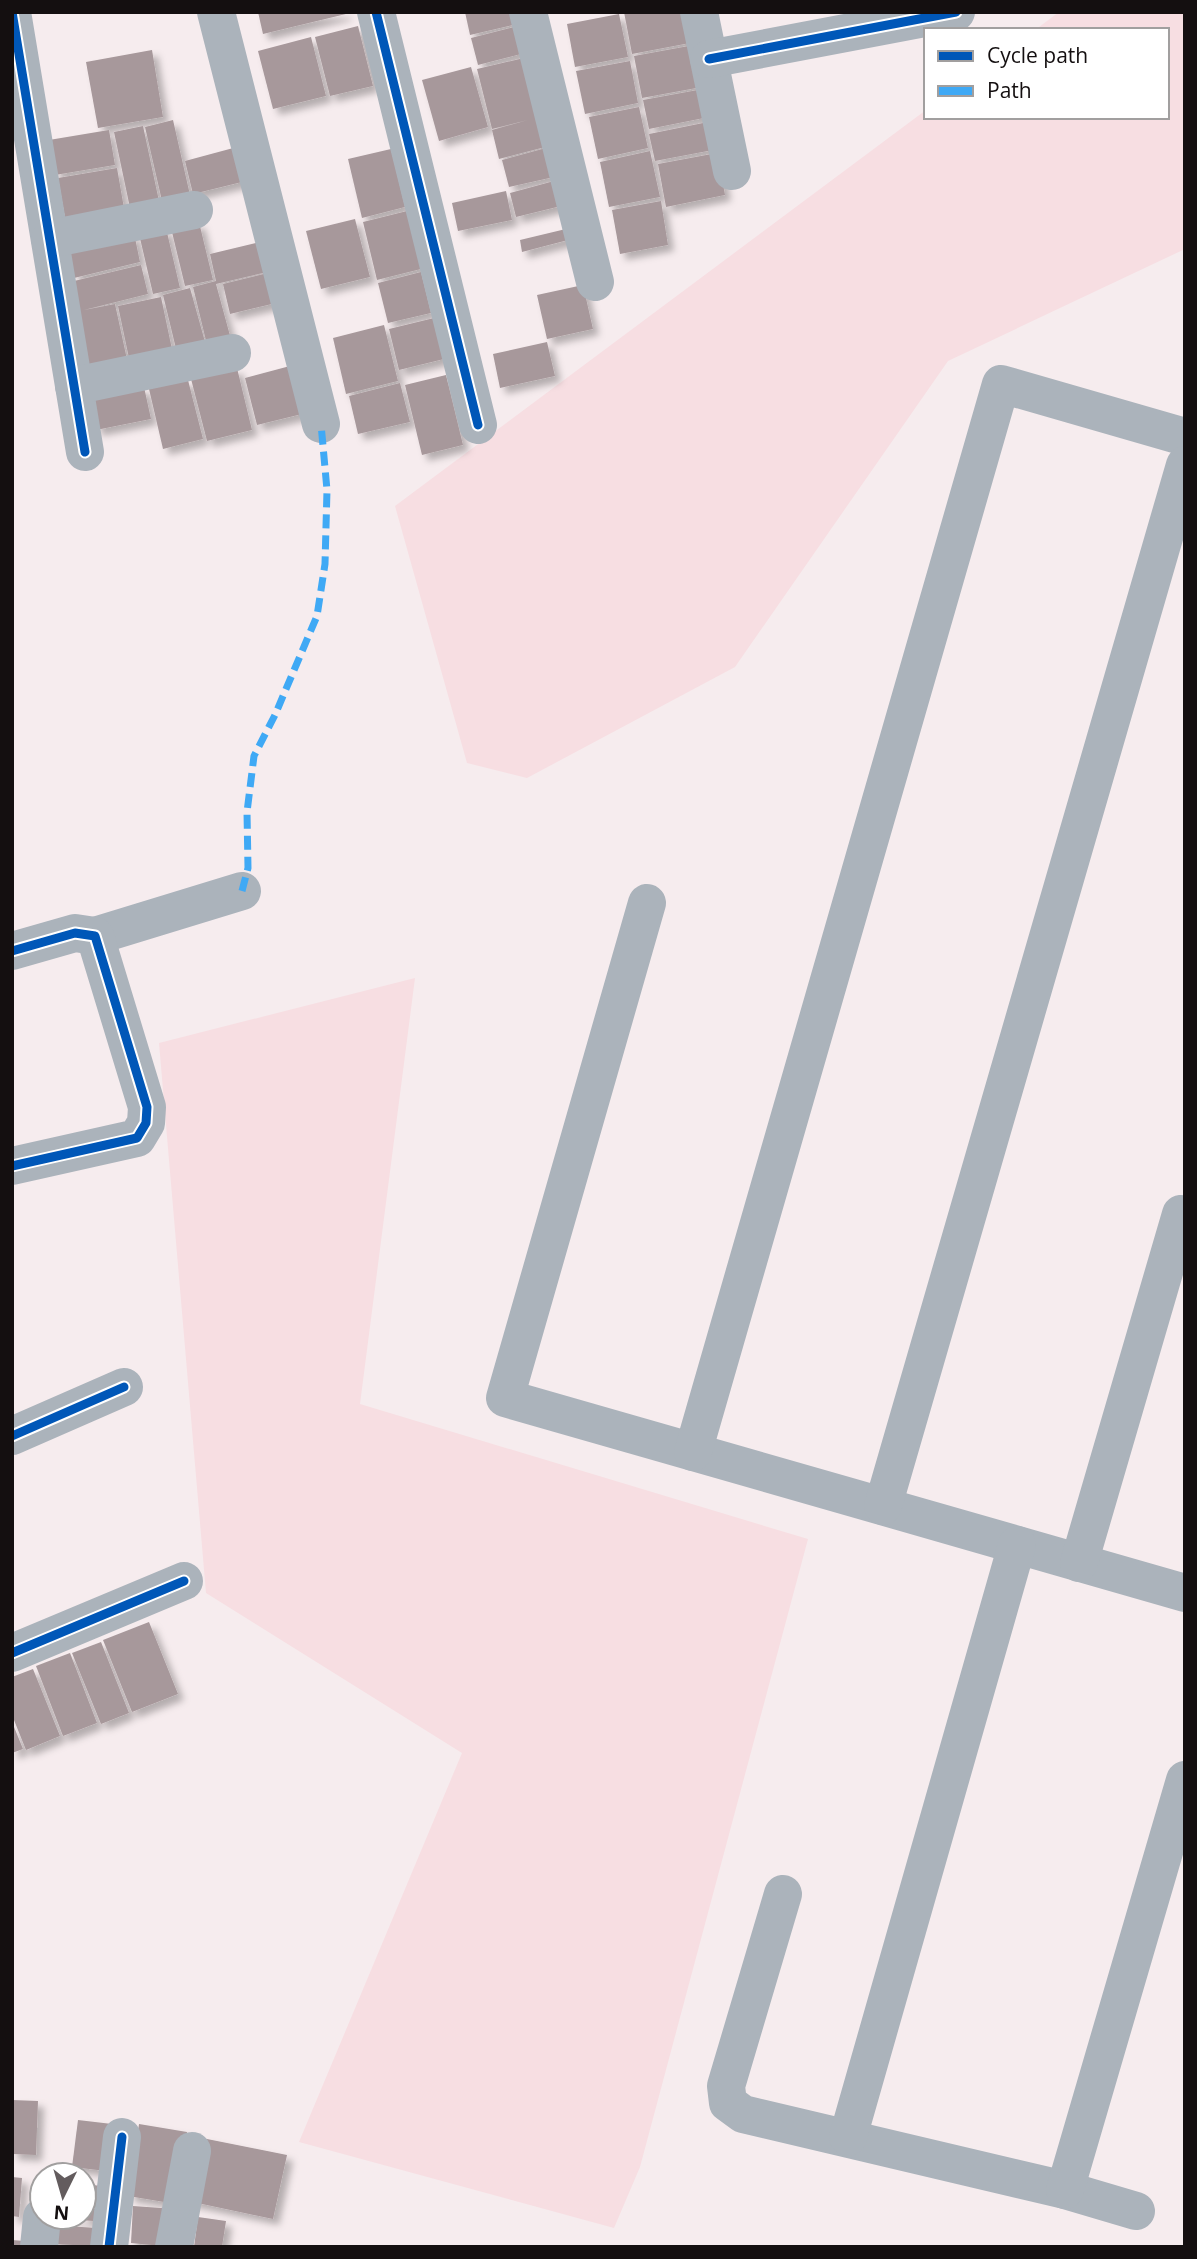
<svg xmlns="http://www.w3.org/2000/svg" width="1197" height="2259" font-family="'Open Sans',sans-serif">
	<defs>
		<filter id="shadow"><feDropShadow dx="6" dy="6" stdDeviation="3.5" flood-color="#0004"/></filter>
	</defs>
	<rect width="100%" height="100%" fill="#f6ecee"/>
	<g fill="#f7dee2">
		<polygon points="1059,12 1185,12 1185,249 948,361 735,667 527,778 467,763 395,506 926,110 926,117 1167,117 1167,30 1035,30"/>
		<polygon points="415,978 360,1404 808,1539 640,2167 614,2228 299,2142 462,1753 206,1593 159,1043"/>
	</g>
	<g fill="#a7989b" filter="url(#shadow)">
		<polygon points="258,12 346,12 346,14 263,34"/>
		<polygon points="465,12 510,12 513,25 470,35"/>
		<polygon points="624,12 684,12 690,43 632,54"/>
		<polygon points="619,14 628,57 575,67 567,24"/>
		<polygon points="358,26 373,86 330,96 315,37"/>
		<polygon points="514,27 521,54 478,65 471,38"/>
		<polygon points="311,37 326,96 273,109 258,51"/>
		<polygon points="694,45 702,87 642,98 634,56"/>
		<polygon points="152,50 163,117 98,128 86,62"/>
		<polygon points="524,58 545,147 499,159 492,130 528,120 492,129 477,69"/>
		<polygon points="630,61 638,103 585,114 576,71"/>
		<polygon points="471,67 488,127 439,141 422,80"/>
		<polygon points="703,89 709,117 649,129 643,100"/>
		<polygon points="639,107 648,148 598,159 589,117"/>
		<polygon points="173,120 190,195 162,201 145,127"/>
		<polygon points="708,122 713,150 655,161 649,134"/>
		<polygon points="143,126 159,201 130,208 114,132"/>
		<polygon points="109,130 115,165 55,175 49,140"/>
		<polygon points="237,147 246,181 193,194 185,161"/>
		<polygon points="546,148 554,177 509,187 502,160"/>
		<polygon points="391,149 405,207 362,218 348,159"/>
		<polygon points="650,151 660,197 609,207 600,162"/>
		<polygon points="717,153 725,195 666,207 658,164"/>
		<polygon points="117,168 124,208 65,218 58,178"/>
		<polygon points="554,181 561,206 516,217 510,193"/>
		<polygon points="506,191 512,220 458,231 452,203"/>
		<polygon points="661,201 668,245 620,254 612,210"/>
		<polygon points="407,211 421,269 377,280 363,222"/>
		<polygon points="355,219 370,277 321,289 306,231"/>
		<polygon points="199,222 213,280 185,286 171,228"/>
		<polygon points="166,228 180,288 153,294 139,234"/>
		<polygon points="570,228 572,239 522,252 520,240"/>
		<polygon points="134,233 140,262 74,278 68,249"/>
		<polygon points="260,242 267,272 216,284 232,343 208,349 193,287 216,281 210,254"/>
		<polygon points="141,265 148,294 84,310 115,304 128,364 88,372 74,281"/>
		<polygon points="421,272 431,313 388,323 378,283"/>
		<polygon points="268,273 276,303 230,314 223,284"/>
		<polygon points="583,285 593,329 547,339 537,295"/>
		<polygon points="190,288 207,349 178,357 163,295"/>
		<polygon points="161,297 173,354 130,363 118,306"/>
		<polygon points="434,318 444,359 399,370 389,329"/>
		<polygon points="384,325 398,381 346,394 333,338"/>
		<polygon points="547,342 555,376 500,388 493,354"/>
		<polygon points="290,366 302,414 257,425 245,378"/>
		<polygon points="237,368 252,430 207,441 191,379"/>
		<polygon points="446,375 463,445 422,455 405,385"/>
		<polygon points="188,380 203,439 163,449 149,389"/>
		<polygon points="400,383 410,422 358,434 349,396"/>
		<polygon points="144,387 151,419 96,430 90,398"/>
		<polygon points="149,1622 178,1694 132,1712 103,1640"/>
		<polygon points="101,1642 129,1713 101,1724 72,1653"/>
		<polygon points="70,1653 97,1723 63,1736 36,1666"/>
		<polygon points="33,1669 60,1736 26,1750 12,1715 12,1677"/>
		<polygon points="12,1722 23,1749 12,1753"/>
		<polygon points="12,2100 38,2101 36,2155 12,2154"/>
		<polygon points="78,2120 112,2124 106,2171 72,2167"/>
		<polygon points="139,2124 187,2132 176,2204 128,2196"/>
		<polygon points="202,2138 287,2155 273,2219 188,2201"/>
		<polygon points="12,2177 22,2178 19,2217 12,2216"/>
		<polygon points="84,2184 101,2186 99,2203 84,2201"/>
		<polygon points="133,2206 175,2209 172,2247 131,2243"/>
		<polygon points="84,2208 95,2209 94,2221 62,2219 62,2217 84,2217"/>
		<polygon points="198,2217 226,2221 222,2247 194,2247"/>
		<polygon points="53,2225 96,2228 95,2246 52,2244"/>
		<polygon points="12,2240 24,2241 24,2247 12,2247"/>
	</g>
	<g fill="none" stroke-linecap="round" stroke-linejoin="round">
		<g stroke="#abb3bb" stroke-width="38">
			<polyline points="12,12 85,452"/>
			<polyline points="216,12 321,424"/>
			<polyline points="376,12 478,425"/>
			<polyline points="528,12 595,282"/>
			<polyline points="699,12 732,171"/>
			<polyline points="709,59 956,12"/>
			<polyline points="50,239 194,210"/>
			<polyline points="74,386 232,353"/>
			<polyline points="647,903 505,1398 1185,1593"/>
			<polyline points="95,936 242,891"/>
			<polyline points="12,951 75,933 95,936 147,1107 146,1123 137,1138 12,1166"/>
			<polyline points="12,1436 124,1387"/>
			<polyline points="693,1452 1001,384 1185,437"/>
			<polyline points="883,1506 1185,465"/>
			<polyline points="1079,1563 1181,1214"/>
			<polyline points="12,1653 184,1581"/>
			<polyline points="783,1894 726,2086 728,2103 743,2114 1065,2190 1136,2211"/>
			<polyline points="848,2137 1017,1545"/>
			<polyline points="1065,2190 1185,1780"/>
			<polyline points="39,2247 42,2217"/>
			<polyline points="109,2247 122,2137"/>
			<polyline points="174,2247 192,2151"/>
		</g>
		<polyline stroke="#3fa9f5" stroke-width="7" stroke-dasharray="14 7" stroke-linecap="butt" points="242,891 248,868 247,812 254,756 275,715 317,616 325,564 327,490 321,424"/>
		<g stroke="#fff" stroke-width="13">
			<g id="cycleway">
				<polyline points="12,12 85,452"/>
				<polyline points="376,12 478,425"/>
				<polyline points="709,59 956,12"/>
				<polyline points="12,951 75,933 95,936 147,1107 146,1123 137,1138 12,1166"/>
				<polyline points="12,1436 124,1387"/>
				<polyline points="12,1653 184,1581"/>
				<polyline points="109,2247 122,2137"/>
			</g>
		</g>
		<use href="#cycleway" stroke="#0057b8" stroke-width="9"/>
	</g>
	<rect width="1197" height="2259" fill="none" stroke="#140f10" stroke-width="28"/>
	<rect x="924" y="28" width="245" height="91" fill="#ffffff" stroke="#a19f9f" stroke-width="2"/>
	<rect x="938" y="51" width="35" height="10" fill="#0057b8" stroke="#a19f9f" stroke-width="2"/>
	<text x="987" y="63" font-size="21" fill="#140f10">Cycle path</text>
	<rect x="938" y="86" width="35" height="10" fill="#3fa9f5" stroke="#a19f9f" stroke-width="2"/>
	<text x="987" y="98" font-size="21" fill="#140f10">Path</text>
	<g transform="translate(63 2196) rotate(185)"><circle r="33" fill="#ffffff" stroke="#a19f9f" stroke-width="2"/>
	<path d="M0-5L12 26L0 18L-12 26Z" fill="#635c5e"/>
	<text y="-10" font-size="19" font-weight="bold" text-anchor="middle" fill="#140f10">N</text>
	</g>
</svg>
